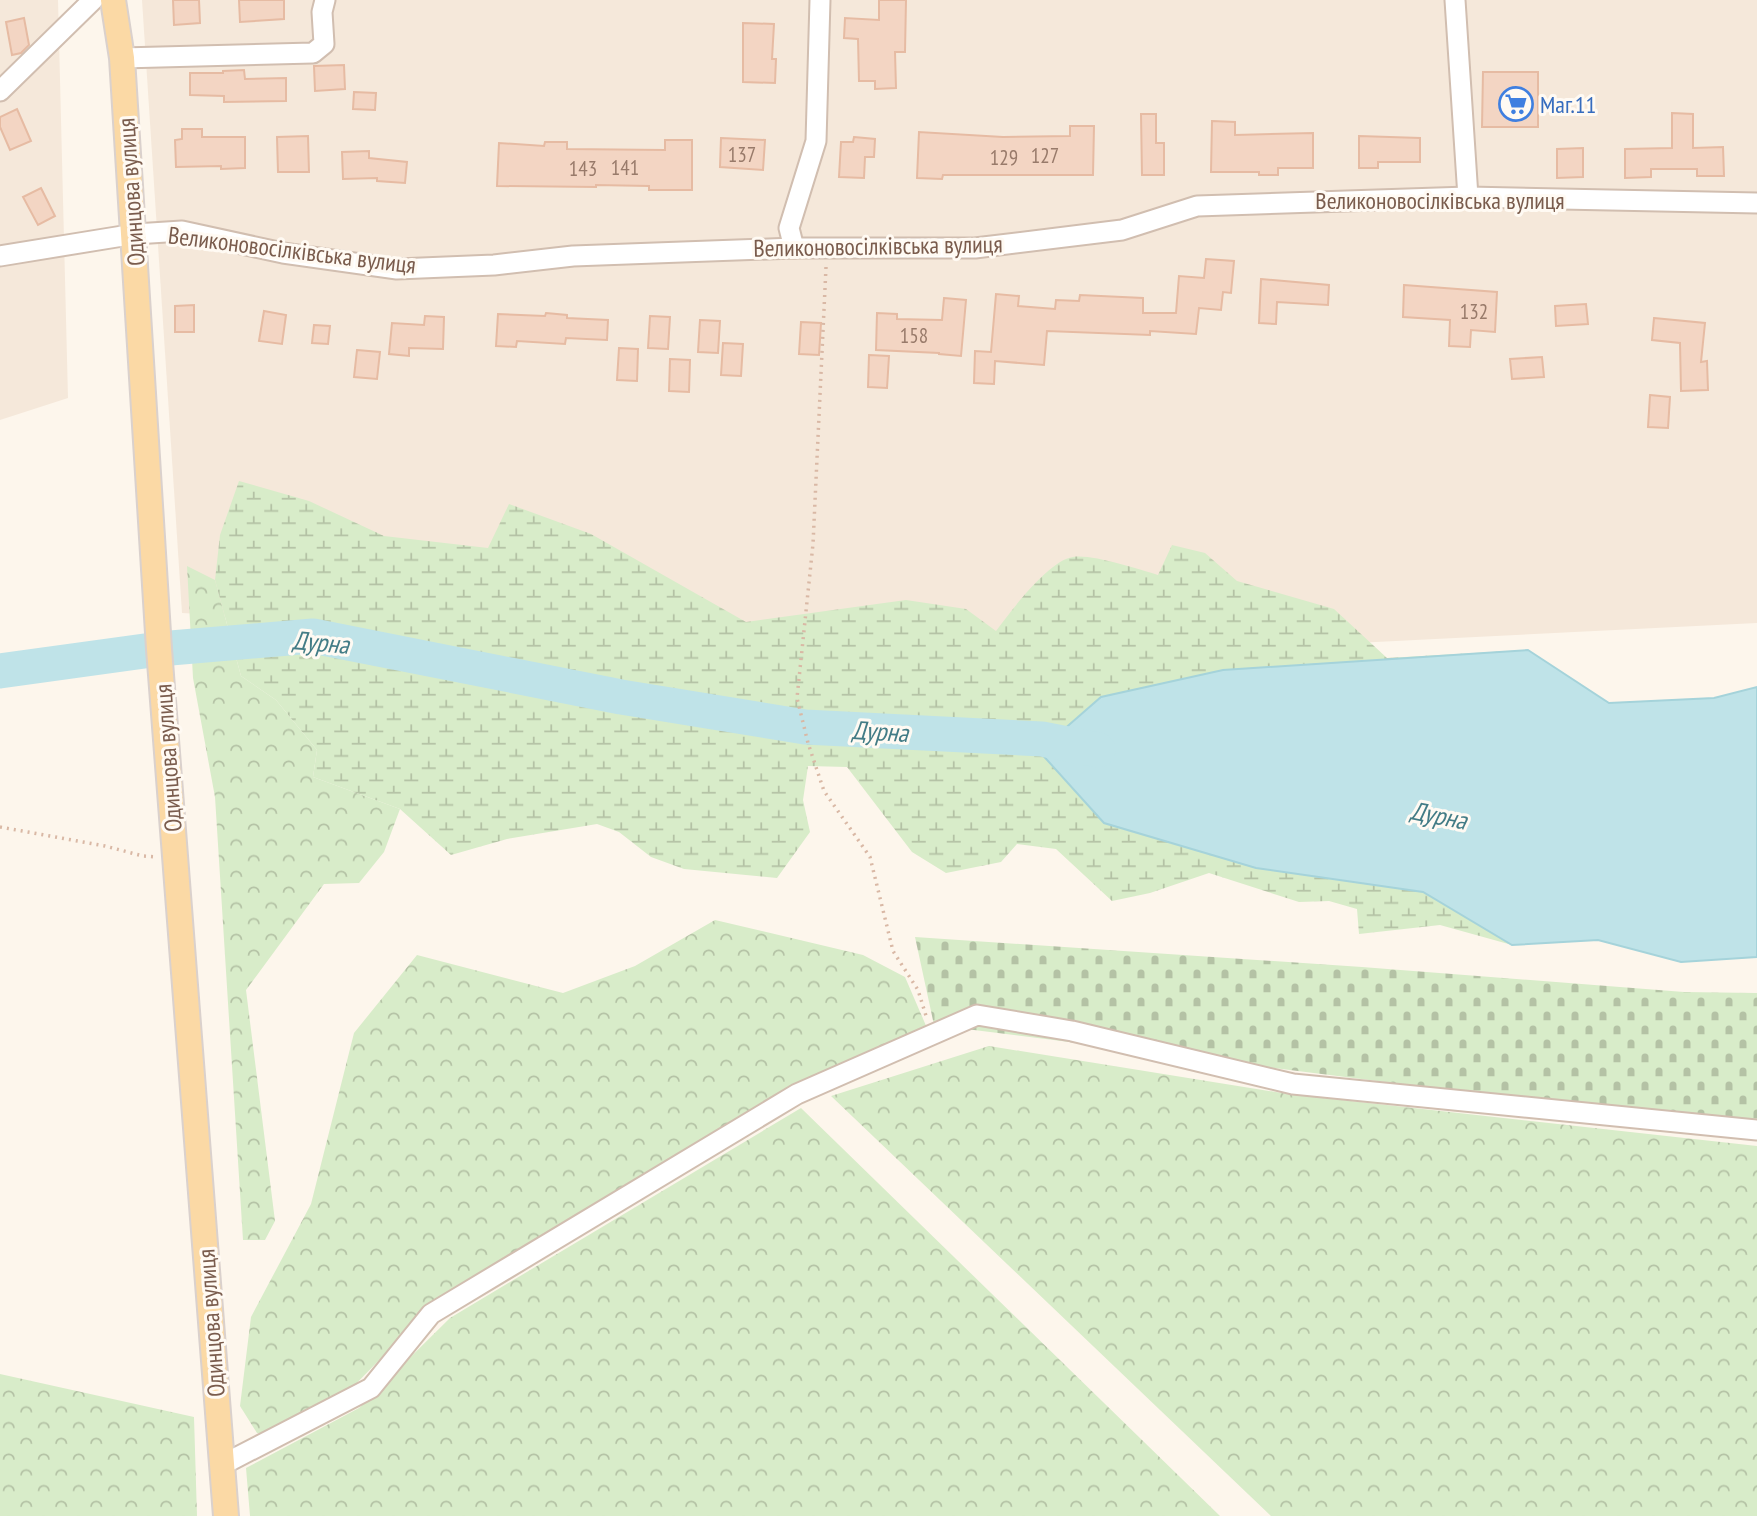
<svg xmlns="http://www.w3.org/2000/svg" width="1757" height="1516" font-family="'PT Sans Narrow',sans-serif">
	<defs>
		<pattern id="forest-crowns" width="20" height="18" patternUnits="userSpaceOnUse" patternTransform="scale(1.75)"><rect width="20" height="18" fill="#d8ecc9"/><path d="M2 6a3 3 0 1 1 6 0M12 15a3 3 0 1 1 6 0" fill="none" stroke="#b4c2a5"/></pattern>
		<pattern id="wetland-marsh" width="20" height="14" patternUnits="userSpaceOnUse" patternTransform="scale(1.75)"><rect width="20" height="14" fill="#d8ecc9"/><path d="M1 5h8M5 5V1M11 12h8M15 12V8" fill="none" stroke="#b4c2a5"/></pattern>
		<pattern id="cemetery-stones" width="16" height="16" patternUnits="userSpaceOnUse" patternTransform="scale(1.75)"><rect width="16" height="16" fill="#d8ecc9"/><path d="M2 7V4a2 2 0 0 1 4 0v3zM10 15v-3a2 2 0 0 1 4 0v3z" fill="#b4c2a5"/></pattern>
	</defs>
	<rect width="100%" height="100%" fill="#fdf6ec"/>
	<g fill="#f5e8da">
		<polygon points="0,0 58,0 68,398 0,420"/>
		<polygon points="142,0 1757,0 1757,623 1011,660 182,613"/>
	</g>
	<g fill="url(#forest-crowns)">
		<polygon points="187,566 215,580 241,676 276,700 317,750 313,777 400,809 384,852 359,883 324,884 246,990 275,1221 265,1240 243,1240 215,797 193,678"/>
		<polygon points="715,920 863,955 905,977 927,1028 437,1301 346,1394 273,1436 257,1433 240,1406 251,1317 311,1204 354,1033 417,955 563,993 635,966"/>
		<polygon points="989,1046 1288,1094 1757,1146 1757,1516 1271,1516 831,1096"/>
		<polygon points="801,1108 1220,1516 250,1516 246,1468 359,1408 450,1318"/>
		<polygon points="0,1374 194,1417 197,1516 0,1516"/>
	</g>
	<path fill="url(#wetland-marsh)" d="M239,481l70,20 75,35 104,12 21,-44 82,30 155,88 160,-22 60,9 30,22c14,-19 53,-71 77,-74 19,-3 65,12 85,18l14,-30 33,8 32,28 97,28 53,49 141,-8 -105,242 89,53 -72,-20 -81,9 -2,-25 -28,-8 -30,1 -90,-29 -59,20 -38,8 -56,-52 -39,-5 -16,18 -55,11 -34,-21 -65,-85 -39,-1 -5,34 7,32 -33,46 -93,-9 -33,-12 -32,-25 -22,-8 -90,15 -56,16 -51,-46 -87,-32 4,-27 -41,-50 -35,-24 -26,-96 5,-45z"/>
	<polygon fill="url(#cemetery-stones)" points="915,937 1362,967 1684,992 1757,993 1757,1129 934,1025"/>
	<polygon fill="#bfe3e8" stroke="#a5d3da" stroke-width="2" points="1528,650 1609,703 1714,698 1757,687 1757,957 1681,962 1598,940 1512,945 1423,892 1256,868 1104,823 1039,751 1101,697 1223,670"/>
	<g fill="none" stroke-linecap="round" stroke-linejoin="round">
		<polyline stroke="#bfe3e8" stroke-width="35" points="0,671 159,649 313,636 621,697 805,727 1042,739 1098,750"/>
	</g>
	<g fill="#f3d5c3" stroke="#e6bba3" stroke-width="2">
		<polygon points="173,0 199,0 200,23 174,25"/>
		<polygon points="239,0 284,0 284,19 240,22"/>
		<polygon points="879,0 906,0 905,52 895,52 896,88 875,89 875,81 859,81 858,39 844,38 845,18 879,20"/>
		<polygon points="24,18 29,45 21,53 12,55 6,22"/>
		<polygon points="743,23 774,24 772,59 776,59 775,83 743,82"/>
		<polygon points="344,65 345,89 315,91 314,66"/>
		<polygon points="244,70 245,79 286,78 286,101 224,102 224,96 190,95 190,73 223,73 223,71"/>
		<polygon points="1483,72 1538,72 1538,127 1482,127"/>
		<polygon points="354,92 376,93 375,110 353,109"/>
		<polygon points="17,109 31,141 10,150 0,127 0,117"/>
		<polygon points="1672,113 1693,114 1693,148 1723,147 1724,176 1697,176 1697,169 1651,169 1651,177 1625,178 1625,149 1672,148"/>
		<polygon points="1141,114 1156,114 1156,143 1164,143 1164,175 1142,175"/>
		<polygon points="1212,121 1235,122 1235,135 1313,133 1313,168 1278,168 1278,175 1259,175 1259,172 1211,172"/>
		<polygon points="1070,126 1094,126 1093,175 943,175 942,179 917,178 919,132 1003,137 1070,136"/>
		<polygon points="182,129 202,129 202,137 245,137 245,168 221,169 221,166 176,167 175,140 182,139"/>
		<polygon points="308,136 309,172 278,172 277,137"/>
		<polygon points="1359,136 1420,138 1420,162 1378,162 1378,168 1359,168"/>
		<polygon points="854,137 875,139 874,157 865,157 864,178 839,177 841,142 853,142"/>
		<polygon points="721,138 765,140 763,170 720,167"/>
		<polygon points="665,140 692,140 692,190 649,190 649,186 596,185 596,187 497,186 499,143 544,146 545,142 567,142 567,149 665,150"/>
		<polygon points="1583,148 1583,177 1557,178 1557,149"/>
		<polygon points="369,151 369,158 407,162 405,183 377,181 377,178 343,179 342,152"/>
		<polygon points="41,188 55,216 38,225 23,197"/>
		<polygon points="1206,259 1234,261 1231,293 1223,292 1221,310 1199,308 1196,334 1150,331 1150,335 1047,331 1044,365 995,361 994,384 974,383 975,351 991,352 996,294 1019,296 1018,306 1055,309 1056,300 1079,301 1080,295 1143,298 1143,313 1176,313 1179,276 1204,278"/>
		<polygon points="1261,279 1329,285 1328,305 1277,302 1276,324 1259,323"/>
		<polygon points="1404,285 1497,292 1495,332 1471,330 1470,347 1449,346 1450,320 1403,317"/>
		<polygon points="944,298 966,300 961,356 939,354 939,353 876,350 877,313 897,314 897,319 942,320"/>
		<polygon points="1586,304 1588,324 1556,326 1555,306"/>
		<polygon points="194,305 194,332 175,332 175,306"/>
		<polygon points="264,311 286,315 282,344 259,341"/>
		<polygon points="546,313 567,315 567,318 608,320 607,340 566,338 565,344 517,341 516,347 496,346 498,314 545,316"/>
		<polygon points="425,316 444,317 443,349 409,348 409,356 389,354 392,323 424,325"/>
		<polygon points="650,316 670,317 668,349 648,348"/>
		<polygon points="1654,318 1705,323 1701,362 1707,361 1708,390 1681,391 1680,343 1652,340"/>
		<polygon points="700,320 720,321 718,353 698,352"/>
		<polygon points="801,322 821,323 819,355 799,354"/>
		<polygon points="314,325 330,326 328,344 312,343"/>
		<polygon points="723,343 743,344 741,376 721,375"/>
		<polygon points="619,348 638,349 637,381 617,380"/>
		<polygon points="357,350 380,352 377,379 354,377"/>
		<polygon points="869,355 889,356 887,388 868,387"/>
		<polygon points="1542,357 1544,377 1512,379 1510,359"/>
		<polygon points="670,359 690,360 689,392 669,391"/>
		<polygon points="1650,395 1670,397 1668,428 1648,427"/>
	</g>
	<g fill="none" stroke-linecap="round" stroke-linejoin="round">
		<g stroke="#d1beb0" stroke-width="23">
			<g id="minor">
				<polyline points="1455,0 1468,197"/>
				<polyline points="122,58 313,53 324,44 322,12 325,0"/>
				<polyline points="0,91 93,0"/>
				<polyline points="794,248 789,228 816,141 820,0"/>
				<polyline points="0,256 135,234 182,231 283,253 397,269 494,265 573,256 794,248 975,248 1122,230 1197,206 1468,197 1757,203"/>
				<polyline points="222,1465 371,1388 431,1314 797,1094 977,1015 1072,1031 1293,1084 1757,1130"/>
			</g>
		</g>
		<g stroke="#dad1cd" stroke-width="28">
			<polyline id="major" points="113,0 122,58 159,649 226,1516"/>
		</g>
		<g stroke="#d9b8a5" stroke-width="3.5" stroke-dasharray="2 5" stroke-linecap="butt">
			<polyline points="826,267 813,544 797,698 808,743 824,791 870,857 893,951 918,990 927,1019"/>
			<polyline points="0,827 105,846 143,856 156,857"/>
		</g>
		<use href="#minor" stroke="#fff" stroke-width="19"/>
		<use href="#major" stroke="#fbd9a5" stroke-width="24"/>
	</g>
	<defs>
		<g id="supermarket-ring" transform="scale(1.75)"><circle r="9.5" fill="#fffaf3" stroke="#3f7fe0" stroke-width="1.5"/><path d="M-6-5.5h2.5l.6 2H6L4.5 2H-2.5L-4.4-4H-6ZM-1.5 3.2a1.3 1.3 0 1 0 .1 0ZM3 3.2a1.3 1.3 0 1 0 .1 0Z" fill="#3f7fe0"/></g>
	</defs>
	<g fill-rule="evenodd">
		<use href="#supermarket-ring" x="1516" y="104"/>
	</g>
	<g text-anchor="middle" dominant-baseline="central" stroke-width="6" stroke-linejoin="round" paint-order="stroke">
		<g font-size="21" fill="#987a6a">
			<text x="742" y="154">137</text>
			<text x="1045" y="155">127</text>
			<text x="1004" y="157">129</text>
			<text x="625" y="167">141</text>
			<text x="583" y="168">143</text>
			<text x="1474" y="311">132</text>
			<text x="914" y="335">158</text>
		</g>
		<g font-size="24" fill="#366cbe" stroke="#fffaf3" text-anchor="start">
			<text x="1540" y="104">Маг.11</text>
		</g>
		<g font-size="24" fill="#7a5c4d" stroke="#fffaf3">
			<text transform="translate(131 192) rotate(-94)">Одинцова вулиця</text>
			<text x="1440" y="200">Великоновосілківська вулиця</text>
			<text transform="translate(878 246) rotate(-1)">Великоновосілківська вулиця</text>
			<text transform="translate(292 250) rotate(7)">Великоновосілківська вулиця</text>
			<text transform="translate(168 758) rotate(-94)">Одинцова вулиця</text>
			<text transform="translate(211 1323) rotate(-94)">Одинцова вулиця</text>
		</g>
		<g font-size="26" font-style="italic" fill="#437c86" stroke="#fffaf3">
			<text transform="translate(321 642) rotate(5)">Дурна</text>
			<text transform="translate(880 731) rotate(3)">Дурна</text>
			<text transform="translate(1439 815) rotate(11)">Дурна</text>
		</g>
	</g>
</svg>
